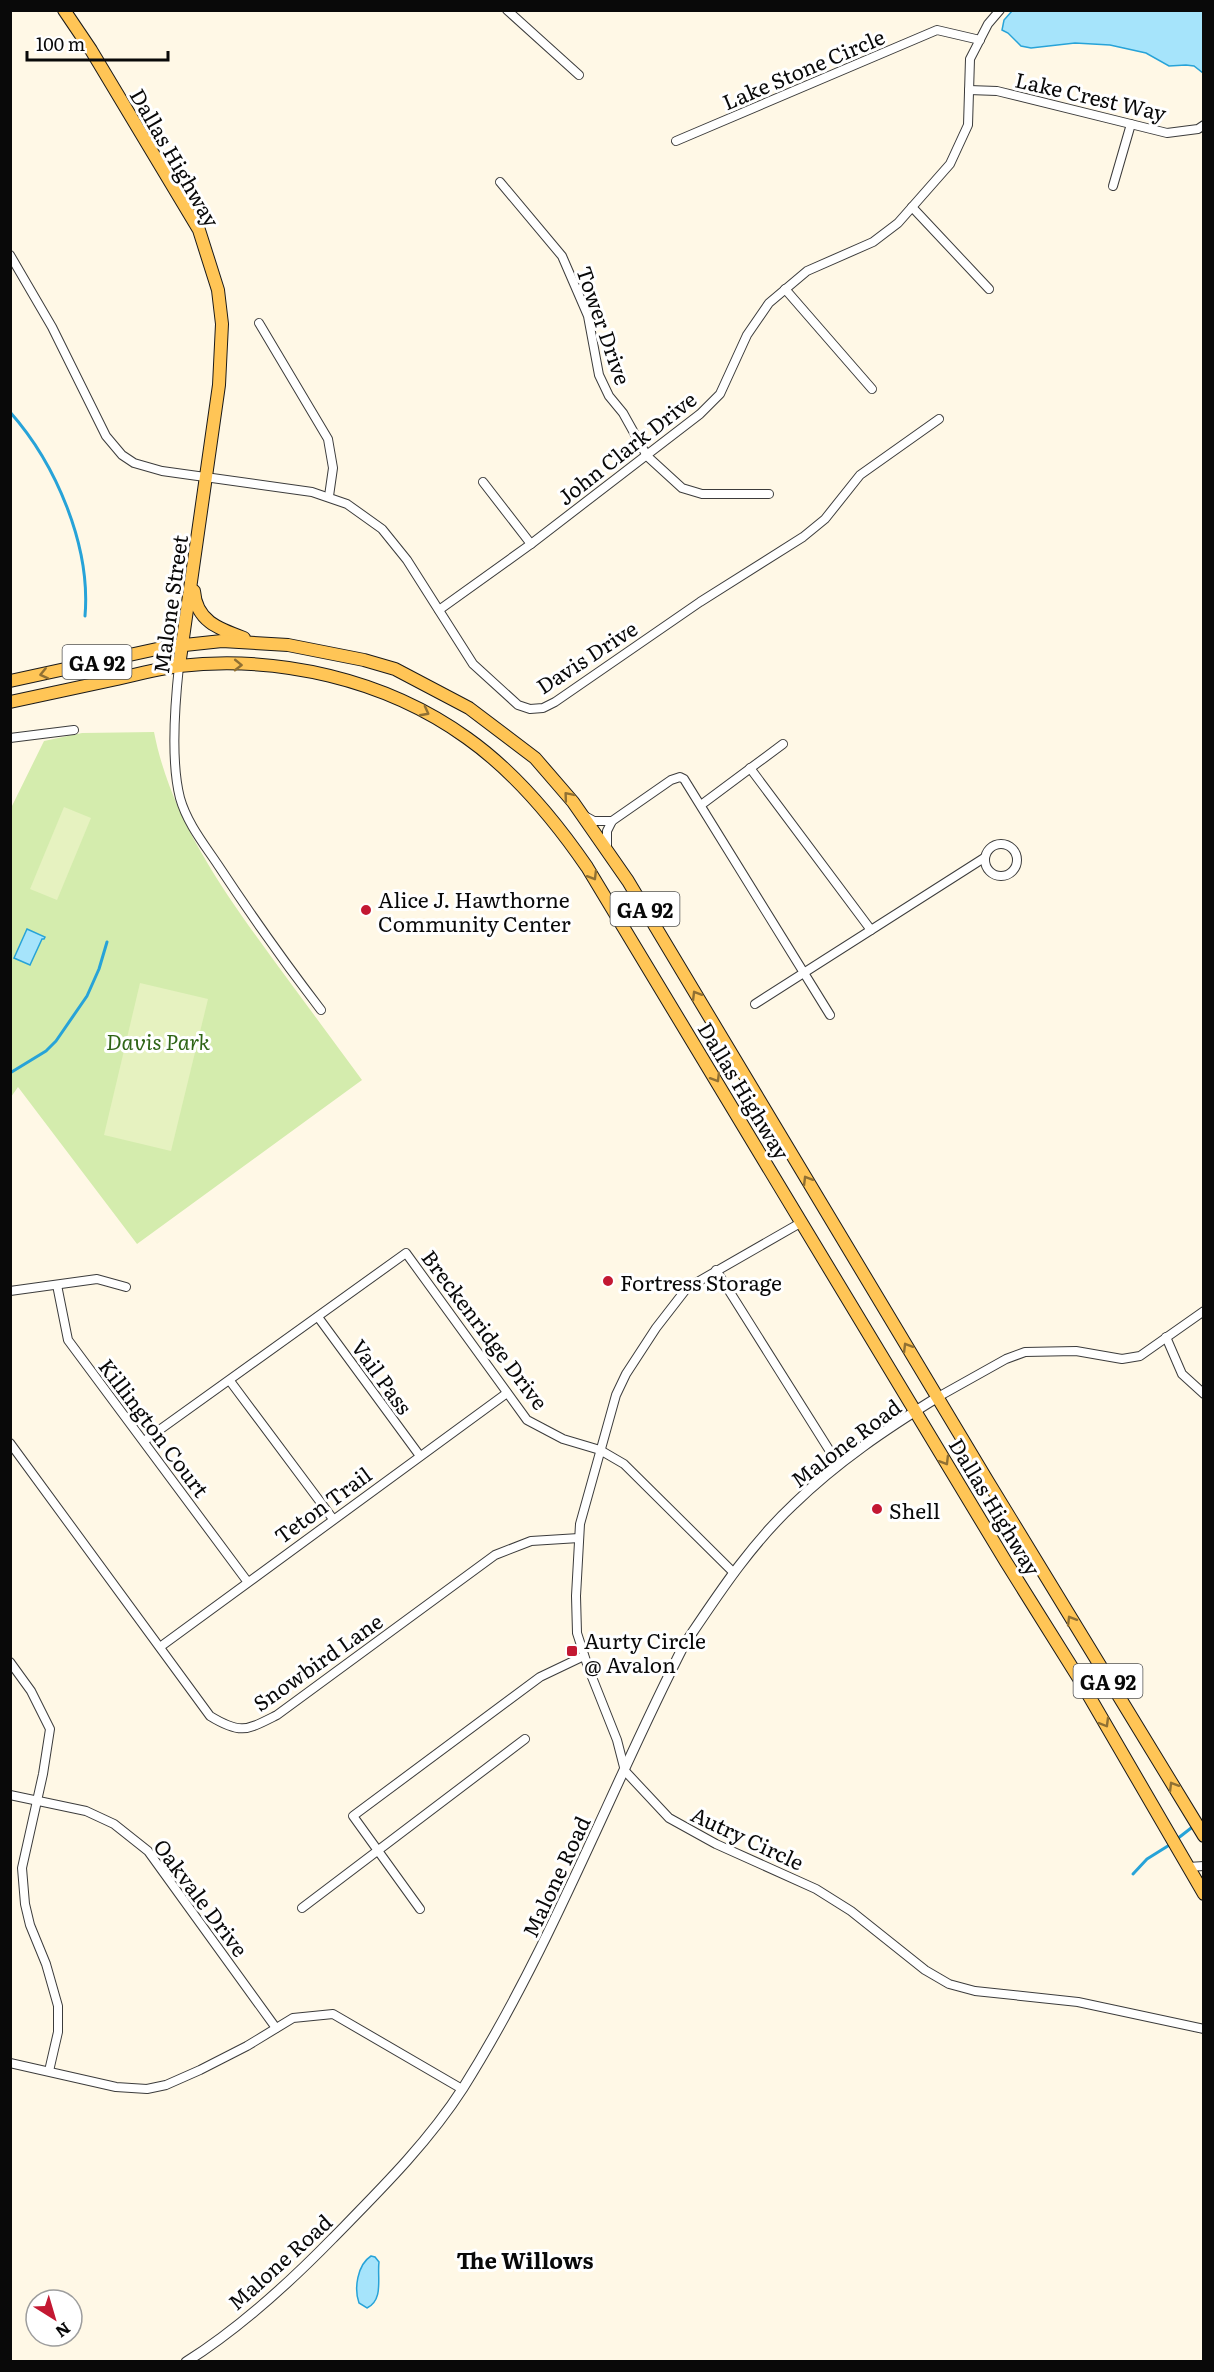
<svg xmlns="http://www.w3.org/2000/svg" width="1214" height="2372" font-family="Literata,serif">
	<rect width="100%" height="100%" fill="#fff8e6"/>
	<path fill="#d4ecad" d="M154,732c17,87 70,160 121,230 29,39 58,79 87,118l-225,164 -119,-157 -7,10v-289l33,-67 38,-8z"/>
	<g fill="#e6f2c0">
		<polygon points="64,807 91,818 57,900 30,889"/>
		<polygon points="140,983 208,999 171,1151 104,1135"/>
	</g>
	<g fill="#a6e4fb" stroke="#27a3d8" stroke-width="1.5">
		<polygon points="1012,11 1203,11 1203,73 1194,66 1186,65 1169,66 1146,53 1110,45 1075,43 1031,48 1021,46 1008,33 1002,30 1004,20"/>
		<polygon points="27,929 45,937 44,939 42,939 30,965 14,958"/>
		<path d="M371,2256l4,1 4,5c-2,15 5,38 -12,46l-8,-5c-5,-14 -2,-38 12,-47z"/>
	</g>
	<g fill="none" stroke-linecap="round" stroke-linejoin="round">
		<g stroke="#27a3d8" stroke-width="3">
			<path d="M10,412c46,52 81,134 75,204"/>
			<polyline points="10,1073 46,1051 56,1041 87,996 99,969 107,942"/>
			<polyline points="1177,1839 1195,1825"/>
			<polyline points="1133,1874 1147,1859 1171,1844"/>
		</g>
		<g stroke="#3c3c3c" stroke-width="10">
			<g id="minor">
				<polyline points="507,10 579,75"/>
				<polyline points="969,90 997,91 1167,133 1198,129 1204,125"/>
				<polyline points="676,141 937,30 980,40"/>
				<polyline points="500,182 562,256 588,316 599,375 609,396 623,413 647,456 682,488 702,494 769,494"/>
				<polyline points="1113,186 1131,124"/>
				<polyline points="912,207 989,289"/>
				<polyline points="10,255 52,327 106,436 122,455 134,463 162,471 312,492 347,504 382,529 407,560 473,664 518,705 530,709 543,708 555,702 700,602 803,537 825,519 860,475 939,419"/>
				<polyline points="785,289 872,389"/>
				<polyline points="259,323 328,439 333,468 329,496"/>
				<polyline points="483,482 531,544"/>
				<polyline points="439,610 531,544 700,414 720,394 747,335 769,303 807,271 873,242 898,223 950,164 968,125 970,59 988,24 1000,10"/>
				<path d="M179,666c-4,37 -8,97 1,132 7,25 24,46 38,67 33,50 67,98 103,145"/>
				<polyline points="10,738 74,730"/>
				<polyline points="750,768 871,930"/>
				<polyline points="701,805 783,744"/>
				<polyline points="585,816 594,821 612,821"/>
				<circle cx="1001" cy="860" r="16"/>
				<polyline points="607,848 607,831 612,821 671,780 680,777 684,779 830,1015"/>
				<polyline points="755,1004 984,858"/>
				<polyline points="802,1222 687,1288 656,1328 626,1374 616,1395 580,1524 576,1596 577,1633 588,1667 617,1740 625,1771 669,1818 716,1844 816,1889 851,1911 925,1970 949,1984 975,1991 1078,2002 1204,2029"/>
				<polyline points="716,1270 838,1464"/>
				<polyline points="57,1285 68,1340 247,1581"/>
				<polyline points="10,1291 97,1279 126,1287"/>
				<polyline points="318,1317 420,1456"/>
				<polyline points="1166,1337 1182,1374 1204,1394"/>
				<polyline points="230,1381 333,1519"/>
				<polyline points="938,1397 1006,1359 1025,1352 1076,1351 1122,1359 1140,1356 1204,1311"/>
				<polyline points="144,1441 406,1253 527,1420 563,1439 600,1450 624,1464 734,1573"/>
				<path d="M10,1443l200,273c31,19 37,14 67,-1l218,-160 36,-14 48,-3"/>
				<polyline points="160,1647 507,1393"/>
				<polyline points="10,1662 31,1691 50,1729 43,1774 22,1868 25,1904 30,1925 46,1964 58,2006 58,2032 49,2071"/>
				<polyline points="10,1795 86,1811 114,1824 148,1851 276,2028"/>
				<polyline points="1188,1867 1204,1866"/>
				<polyline points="302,1908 525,1739"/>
				<polyline points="420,1909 353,1816 540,1677 584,1656"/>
				<polyline points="10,2063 116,2087 147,2089 166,2085 200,2070 247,2046 293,2018 333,2014 462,2089"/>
			</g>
		</g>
		<g stroke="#3c3c3c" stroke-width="11">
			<path id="tertiary" d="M186,2362c54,-34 102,-78 146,-123 46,-47 95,-95 131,-151 88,-140 146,-296 221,-443 33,-49 66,-100 110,-141 43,-42 92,-75 144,-107"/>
		</g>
		<g stroke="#1a1a1a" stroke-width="14">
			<g id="primary">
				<polyline points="64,10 91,50 199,230 218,290 222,324 219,385 179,666"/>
				<path d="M194,591c2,30 25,38 50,47"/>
				<polyline points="10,681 166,647 222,641 288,645 364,660 395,669 469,708 535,758 573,802 628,881 987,1480 1204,1836"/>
				<path d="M10,702c36,-8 71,-15 107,-23 20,-5 41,-10 62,-13 99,-11 206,13 288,72 48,34 87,81 120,129l419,695 72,115 126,217"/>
			</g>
		</g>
		<use href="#minor" stroke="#fff" stroke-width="8"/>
		<use href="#tertiary" stroke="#fff" stroke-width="9"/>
		<use href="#primary" stroke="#ffc556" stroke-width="12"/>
	</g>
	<defs><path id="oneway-chevron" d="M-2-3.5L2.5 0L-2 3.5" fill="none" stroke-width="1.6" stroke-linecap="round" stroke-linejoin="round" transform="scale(1.5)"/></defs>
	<g stroke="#907033">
		<use href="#oneway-chevron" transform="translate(238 665) rotate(1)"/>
		<use href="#oneway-chevron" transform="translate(44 674) rotate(167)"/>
		<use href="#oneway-chevron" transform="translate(425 712) rotate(28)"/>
		<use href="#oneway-chevron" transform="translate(568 796) rotate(-130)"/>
		<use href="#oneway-chevron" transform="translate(593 876) rotate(59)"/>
		<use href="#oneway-chevron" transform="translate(696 995) rotate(-121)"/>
		<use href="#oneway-chevron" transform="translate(716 1078) rotate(59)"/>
		<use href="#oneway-chevron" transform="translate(807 1180) rotate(-121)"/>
		<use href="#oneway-chevron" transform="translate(907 1347) rotate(-121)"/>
		<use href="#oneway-chevron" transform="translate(945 1461) rotate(59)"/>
		<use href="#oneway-chevron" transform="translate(1071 1620) rotate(-121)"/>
		<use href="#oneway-chevron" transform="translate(1105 1723) rotate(60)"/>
		<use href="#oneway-chevron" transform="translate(1173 1786) rotate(-121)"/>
	</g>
	<g fill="#c31832" stroke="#fff" stroke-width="2">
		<circle cx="366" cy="910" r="6"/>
		<circle cx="608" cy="1281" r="6"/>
		<circle cx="877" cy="1509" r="6"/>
		<rect x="566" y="1645" width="12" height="12" rx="3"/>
	</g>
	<g text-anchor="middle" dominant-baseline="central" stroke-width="6" stroke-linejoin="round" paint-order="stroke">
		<g fill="#fff" stroke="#535353" stroke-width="1.5">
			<rect x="62.5" y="645" width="69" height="34" rx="4.5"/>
			<rect x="610.5" y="892" width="69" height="34" rx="4.5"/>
			<rect x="1073.5" y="1664" width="69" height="34" rx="4.5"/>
		</g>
		<g font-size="20" font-weight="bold" fill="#090909">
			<text x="97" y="662">GA 92</text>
			<text x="645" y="909">GA 92</text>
			<text x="1108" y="1681">GA 92</text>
		</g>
		<g font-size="21" fill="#090909" stroke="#fff">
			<text transform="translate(803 68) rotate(-23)">Lake Stone Circle</text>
			<text transform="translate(1091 95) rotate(13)">Lake Crest Way</text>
			<text transform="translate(176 157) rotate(60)">Dallas Highway</text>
			<text transform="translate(605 325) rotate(71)">Tower Drive</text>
			<text transform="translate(626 447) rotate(-38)">John Clark Drive</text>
			<text transform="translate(169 604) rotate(-82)">Malone Street</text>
			<text transform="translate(586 656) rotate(-33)">Davis Drive</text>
			<text transform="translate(745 1090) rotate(59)">Dallas Highway</text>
			<text transform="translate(486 1329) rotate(53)">Breckenridge Drive</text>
			<text transform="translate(383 1376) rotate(54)">Vail Pass</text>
			<text transform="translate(155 1427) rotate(53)">Killington Court</text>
			<text transform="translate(845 1442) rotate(-37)">Malone Road</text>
			<text transform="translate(322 1504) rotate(-36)">Teton Trail</text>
			<text transform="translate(996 1506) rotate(59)">Dallas Highway</text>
			<text transform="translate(317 1661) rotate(-35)">Snowbird Lane</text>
			<text transform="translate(748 1837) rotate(25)">Autry Circle</text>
			<text transform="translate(555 1876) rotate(-65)">Malone Road</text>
			<text transform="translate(202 1897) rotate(53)">Oakvale Drive</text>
			<text transform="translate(279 2261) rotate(-42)">Malone Road</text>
		</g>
		<g font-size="21" fill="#090909" stroke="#fff" text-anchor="start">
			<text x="378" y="898">Alice J. Hawthorne<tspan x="378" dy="24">Community Center</tspan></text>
			<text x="620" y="1281">Fortress Storage</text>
			<text x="889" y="1509">Shell</text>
			<text x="584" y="1639">Aurty Circle<tspan x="584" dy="24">@ Avalon</tspan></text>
		</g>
		<g font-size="21" font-style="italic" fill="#2e6416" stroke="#fff">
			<text x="158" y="1040">Davis Park</text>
		</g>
		<g font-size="22" font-weight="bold" fill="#090909" stroke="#fff">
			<text x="525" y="2259">The Willows</text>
		</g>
	</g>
	<rect width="1214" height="2372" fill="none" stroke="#090909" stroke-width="24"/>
	<g transform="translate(54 2318) rotate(143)"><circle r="28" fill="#ffffff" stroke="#9d9d9d" stroke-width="1.5"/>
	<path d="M0-4.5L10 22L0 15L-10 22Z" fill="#c31832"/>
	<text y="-9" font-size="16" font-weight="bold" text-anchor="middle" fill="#090909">N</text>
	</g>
	<path d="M27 51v9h141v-9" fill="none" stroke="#090909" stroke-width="3"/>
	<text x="36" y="51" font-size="18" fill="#090909" stroke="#ffffff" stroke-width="4.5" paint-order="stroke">100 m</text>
</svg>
